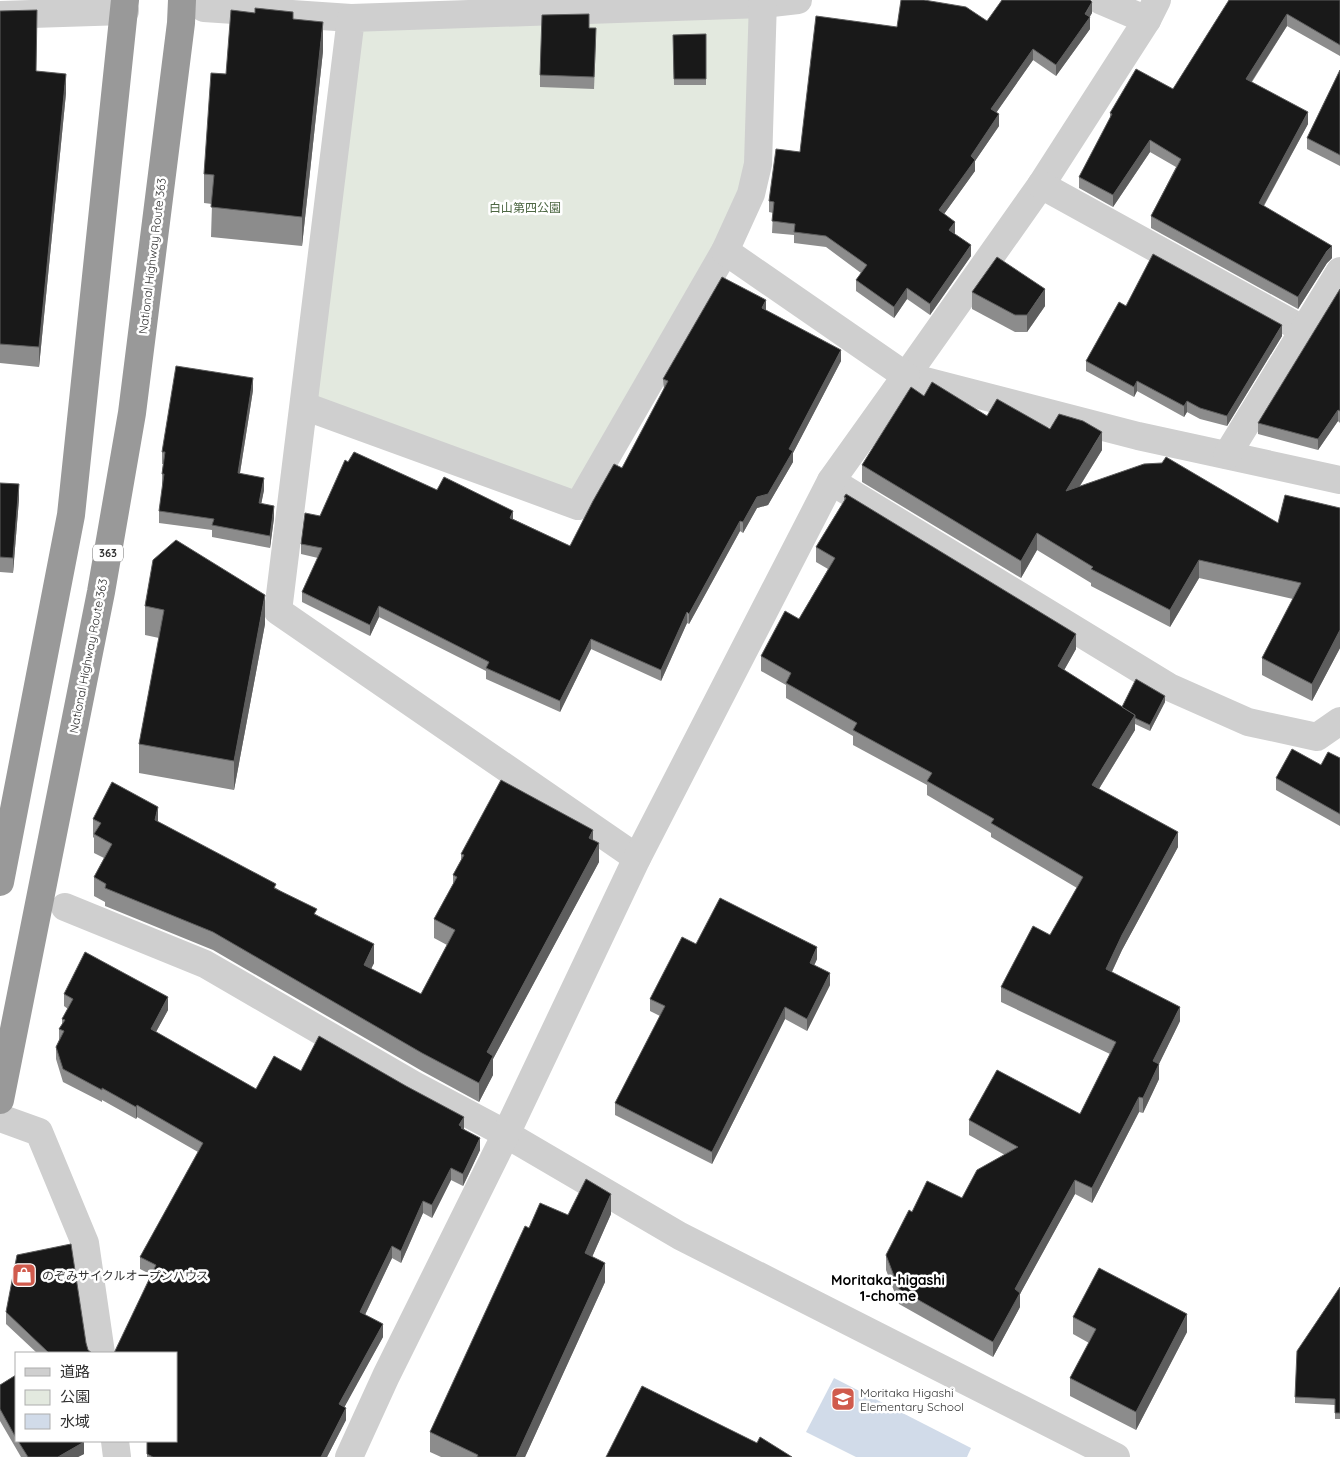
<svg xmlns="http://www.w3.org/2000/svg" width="1340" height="1457" font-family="Quicksand,'Noto Sans JP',sans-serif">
	<rect width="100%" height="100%" fill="#fff"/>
	<polygon fill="#e3e9df" points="761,7 756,141 722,250 578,506 305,407 353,20"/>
	<polygon fill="#d1dbe9" points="834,1378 971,1448 967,1457 856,1457 806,1432"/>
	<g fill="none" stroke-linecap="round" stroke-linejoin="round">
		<g stroke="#cfcfcf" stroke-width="28">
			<polyline points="1100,0 1147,20"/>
			<polyline points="1157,0 1147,20 1041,185 906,376 1138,436 1340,480"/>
			<polyline points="204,8 351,18"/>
			<polyline points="0,15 125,11"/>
			<polyline points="1041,185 1304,330"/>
			<polyline points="304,406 578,506 725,251"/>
			<polyline points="1227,455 1340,271"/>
			<polyline points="831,481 1169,687 1248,722 1317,737 1340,721"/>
			<polyline points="637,858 278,611 351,18 763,4 798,0"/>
			<polyline points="65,907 205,964 414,1085 506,1134 680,1236 1116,1457"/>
			<polyline points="0,1118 39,1132 85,1243 101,1353"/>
			<polyline points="115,1441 117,1457"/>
			<polyline points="349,1457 386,1376 506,1134 637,858 831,481 906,376 725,251 751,194 758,164 763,0"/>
		</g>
		<g stroke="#999" stroke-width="28">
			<polyline points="0,882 71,515 125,0"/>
			<polyline points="0,1100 101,592 132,413 181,23 182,0"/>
		</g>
	</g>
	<g fill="#8c8c8c">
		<polygon points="1229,0 1340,0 1340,56 1287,26 1252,82 1308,124 1264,206 1332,258 1327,263 1298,309 1151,228 1151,216 1176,167 1150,152 1113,207 1079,188 1079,177 1110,119 1110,113 1173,89"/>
		<polygon points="0,11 36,71 66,93 39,367 0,363"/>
		<polygon points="1092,13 1089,17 1090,29 1056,76 1033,60 996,113 999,126 975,161 975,171 944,214 955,233 954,234 971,256 930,315 907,299 894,318 856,291 856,280 861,273 826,247 794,243 794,235 772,233 773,213 769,212 769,201 800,152 897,27 987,21"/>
		<polygon points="293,19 323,51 302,246 211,237 212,204 204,203 204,174 226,74"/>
		<polygon points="589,28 596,40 594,89 540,87 540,75"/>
		<polygon points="706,34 706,85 674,85 673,35"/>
		<polygon points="1340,70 1340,166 1307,149 1307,138"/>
		<polygon points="1340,289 1340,423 1338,421 1318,450 1258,434 1258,423"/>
		<polygon points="972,292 1045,306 1027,332 1015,332 972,309"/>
		<polygon points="1126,306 1282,336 1227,426 1200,419 1187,412 1184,417 1137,391 1134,397 1086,371 1086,361"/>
		<polygon points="766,311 841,361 793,453 793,462 768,505 757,508 743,533 740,531 689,624 687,623 661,681 591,649 560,712 486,679 486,671 379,617 370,636 302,602 302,592 318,558 301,554 301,544 320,516 348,462 437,490 513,519 570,546 622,468 664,390 663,379"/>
		<polygon points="253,390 240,473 264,490 261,504 274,518 270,548 212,537 212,530 159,523 159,511 163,486 162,486 162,474 163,464 162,464 162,452"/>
		<polygon points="924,396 987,416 1050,429 1102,450 1080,486 1278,523 1340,508 1340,648 1312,701 1262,675 1262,658 1293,599 1199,578 1170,627 1091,586 1091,583 1037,550 1021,578 862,482 862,465"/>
		<polygon points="0,483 19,499 13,573 0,572"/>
		<polygon points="844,497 1076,649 1064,670 1122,707 1165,702 1150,731 1135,724 1135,730 1099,789 1178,847 1122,950 1112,972 1180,1021 1159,1064 1159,1079 1143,1113 1139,1112 1092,1203 1075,1194 1020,1294 1020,1307 993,1357 899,1304 886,1270 886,1255 912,1212 962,1198 1005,1155 969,1135 969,1120 1080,1114 1110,1054 1001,1002 1001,987 1050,935 1077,888 991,837 991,833 927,795 927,785 853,745 853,736 786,698 786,685 761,671 761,656 799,619 828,569 816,562 816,547 844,501"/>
		<polygon points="145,606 265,624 234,790 139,773 139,744 159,638 145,635"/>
		<polygon points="1340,758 1340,826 1276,790 1276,778 1321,765"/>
		<polygon points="93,819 158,822 276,888 317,915 374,963 371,969 421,994 447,945 434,938 434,919 453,884 453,875 461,860 461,854 593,840 599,862 493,1059 493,1075 479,1102 422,1071 213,950 105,906 105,902 94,896 94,877 104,858 94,853 94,838 93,837"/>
		<polygon points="696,944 817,959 814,965 830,985 807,1031 785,1019 712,1164 615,1115 615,1103 660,1016 650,1011 650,999"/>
		<polygon points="64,994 168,1010 156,1032 256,1089 301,1071 464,1129 480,1150 463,1186 451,1180 432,1218 423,1213 401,1263 392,1258 365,1315 383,1337 344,1407 346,1420 327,1457 147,1457 152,1275 140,1269 140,1257 198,1152 137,1117 136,1119 102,1100 102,1102 63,1082 56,1059 56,1047 59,1040 59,1029 62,1024 62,1019 68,1009 64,1006"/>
		<polygon points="611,1214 592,1257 605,1282 525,1457 441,1457 430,1452 430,1432 529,1228 568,1215"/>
		<polygon points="1340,1287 1340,1419 1335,1419 1335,1405 1295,1403 1295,1397"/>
		<polygon points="6,1312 86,1343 88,1350 92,1353 37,1353 6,1324"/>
		<polygon points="1073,1317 1187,1332 1136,1430 1070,1396 1070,1378 1089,1343 1073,1334"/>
		<polygon points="16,1375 16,1441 83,1441 84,1454 78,1457 21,1457 0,1421 0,1385"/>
	</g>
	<g fill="#5e5e5e">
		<polygon points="1092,2 1092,13 1087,22 1090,17 1090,29 1056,76 1056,65"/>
		<polygon points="1287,14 1287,26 1246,90 1246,79"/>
		<polygon points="323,22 323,51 302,246 302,217"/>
		<polygon points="1033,49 1033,60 991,120 991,109"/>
		<polygon points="66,74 66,93 39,367 39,347"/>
		<polygon points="1308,112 1308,124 1259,214 1259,203"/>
		<polygon points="999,114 999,126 975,161 975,171 939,221 939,210 971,156"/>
		<polygon points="1150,140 1150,152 1113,207 1113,195"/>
		<polygon points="955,222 955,233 949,241 949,230"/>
		<polygon points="971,245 971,256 930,315 930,304"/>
		<polygon points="1332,246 1332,258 1327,263 1298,309 1298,297 1327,251"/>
		<polygon points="907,288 907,299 894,318 894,307"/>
		<polygon points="1045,289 1045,306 1027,332 1027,315"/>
		<polygon points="766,300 766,311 762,308"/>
		<polygon points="1282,325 1282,336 1227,426 1227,416"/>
		<polygon points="841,350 841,361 793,453 793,462 768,505 757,508 743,533 743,522 757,497 789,449"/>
		<polygon points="253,378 253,390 238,485 238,473"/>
		<polygon points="1137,381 1137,391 1134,397 1134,387"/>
		<polygon points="1187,401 1187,412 1184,417 1184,406"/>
		<polygon points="1338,410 1338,421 1318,450 1318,439"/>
		<polygon points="1102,432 1102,450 1066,508 1066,491"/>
		<polygon points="264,478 264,490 259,515 259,503"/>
		<polygon points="19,484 19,499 13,573 13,558"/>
		<polygon points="274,506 274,518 270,548 270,536"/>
		<polygon points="513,511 513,522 510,518"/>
		<polygon points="740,521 740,531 689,624 689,614"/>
		<polygon points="1037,533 1037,550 1021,578 1021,561"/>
		<polygon points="1199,560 1199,578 1170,627 1170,610"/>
		<polygon points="265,595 265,624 234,790 234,761"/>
		<polygon points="379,606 379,617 370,636 370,625"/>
		<polygon points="687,612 687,623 661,681 661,670"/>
		<polygon points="1340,630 1340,648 1312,701 1312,684"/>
		<polygon points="1076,634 1076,649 1058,681 1058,666"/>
		<polygon points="591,639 591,649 560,712 560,701"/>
		<polygon points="1165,696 1165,702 1150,731 1150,725"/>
		<polygon points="1135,715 1135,730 1092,800 1092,785"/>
		<polygon points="158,807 158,826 155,820"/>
		<polygon points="593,830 593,848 589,838"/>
		<polygon points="1178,832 1178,847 1122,950 1106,984 1106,969 1122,935"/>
		<polygon points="599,843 599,862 493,1059 493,1075 479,1102 479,1083 487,1052"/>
		<polygon points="374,944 374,963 364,983 364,965"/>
		<polygon points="817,947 817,959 810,975 810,963"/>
		<polygon points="830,973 830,985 807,1031 807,1019"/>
		<polygon points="168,997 168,1010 151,1041 151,1029"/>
		<polygon points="785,1007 785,1019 712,1164 712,1152"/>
		<polygon points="1180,1007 1180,1021 1153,1076 1153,1061"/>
		<polygon points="1159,1064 1159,1079 1143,1113 1143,1098"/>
		<polygon points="1139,1097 1139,1112 1092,1203 1092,1188"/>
		<polygon points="137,1105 137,1117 136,1119 136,1107"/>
		<polygon points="464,1117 464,1129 462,1133 459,1125"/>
		<polygon points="480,1138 480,1150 463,1186 463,1174"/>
		<polygon points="451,1168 451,1180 432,1218 432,1205"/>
		<polygon points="1075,1180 1075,1194 1020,1294 1020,1307 993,1357 993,1342 1015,1289"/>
		<polygon points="611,1194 611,1214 585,1273 585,1253"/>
		<polygon points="423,1201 423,1213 401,1263 401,1251"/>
		<polygon points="392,1246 392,1258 360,1325 360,1312"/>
		<polygon points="605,1263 605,1282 525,1457 516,1457"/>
		<polygon points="1187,1314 1187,1332 1136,1430 1136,1412"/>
		<polygon points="383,1324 383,1337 339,1417 339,1404"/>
		<polygon points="346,1408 346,1420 327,1457 321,1457"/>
		<polygon points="84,1442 84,1454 78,1457 58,1457"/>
	</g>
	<g fill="#191919" stroke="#5e5e5e">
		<polygon points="901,0 924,0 966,7 987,21 1002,0 1090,0 1092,2 1085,14 1090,17 1056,65 1033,49 991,109 999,114 971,156 975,160 939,210 955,222 949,230 971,245 930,304 907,288 894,307 856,280 867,265 826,236 794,232 795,224 772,221 774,202 769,201 776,149 800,152 816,16 897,27"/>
		<polygon points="1229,0 1340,0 1340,45 1287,14 1246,79 1308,112 1259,203 1332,246 1327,251 1298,297 1151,216 1181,159 1150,140 1113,195 1079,177 1112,114 1110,113 1136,69 1173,89"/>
		<polygon points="255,8 293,12 293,19 323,22 302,217 211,207 214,175 204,174 211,73 226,74 231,10 255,13"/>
		<polygon points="37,10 36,71 66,74 39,347 0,344 0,11"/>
		<polygon points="589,14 589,28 596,28 594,77 540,75 542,15"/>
		<polygon points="706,34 706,79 674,79 673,35"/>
		<polygon points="1340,70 1340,155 1307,138"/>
		<polygon points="1153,254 1282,325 1227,416 1200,408 1187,401 1184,406 1137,381 1134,387 1086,361 1119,302 1126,306"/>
		<polygon points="997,257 1045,289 1027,315 1015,315 972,292"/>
		<polygon points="722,277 766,300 762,308 841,350 789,449 793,451 768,494 757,497 743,522 740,521 689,614 687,612 661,670 591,639 560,701 486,668 489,662 379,606 370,625 302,592 322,548 301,544 305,513 320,516 345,460 348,462 354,452 437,490 444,477 513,511 510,518 570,546 593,501 614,464 622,468 668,381 663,379"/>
		<polygon points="1340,289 1340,411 1338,410 1318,439 1258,423"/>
		<polygon points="176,366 253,378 238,473 264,478 259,503 274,506 270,536 212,525 214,519 159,511 164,474 162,474 165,452 162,452"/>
		<polygon points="932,382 987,416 997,399 1050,429 1059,414 1083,421 1102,432 1066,491 1144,464 1162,463 1166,457 1278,523 1285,495 1340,508 1340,630 1312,684 1262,658 1301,583 1199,560 1170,610 1091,569 1093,567 1037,533 1021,561 862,465 911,387 924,396"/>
		<polygon points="0,483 19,484 13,558 0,557"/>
		<polygon points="846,494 1076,634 1058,666 1135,715 1092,785 1178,832 1122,935 1106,969 1180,1007 1153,1061 1159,1064 1143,1098 1139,1097 1092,1188 1075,1180 1015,1289 1020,1293 993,1342 899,1289 886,1255 909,1210 912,1212 927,1181 962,1198 977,1170 1018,1147 969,1120 997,1070 1080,1114 1116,1042 1001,987 1033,926 1050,935 1083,877 991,823 994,819 927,781 932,773 853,730 857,723 786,683 791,673 761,656 785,611 799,619 835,558 816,547 846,498 844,497"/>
		<polygon points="176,540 265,595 234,761 139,744 164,610 145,606 153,560"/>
		<polygon points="1136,679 1165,696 1150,725 1135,718 1135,715 1122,707"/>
		<polygon points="1292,749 1321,765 1328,752 1340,758 1340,814 1276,778"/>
		<polygon points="501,780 593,830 589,838 599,843 487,1052 493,1056 479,1083 422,1053 213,932 105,888 106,884 94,877 112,844 94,834 101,823 93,819 112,782 158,807 155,820 276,884 274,888 317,909 314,914 374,944 364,965 421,994 455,930 434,919 457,877 453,875 464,855 461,854"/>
		<polygon points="720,898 817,947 810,963 830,973 807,1019 785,1007 712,1152 615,1103 665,1006 650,999 682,937 696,944"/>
		<polygon points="85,952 168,997 151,1029 256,1089 274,1056 301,1071 319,1036 406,1086 464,1117 459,1125 462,1127 461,1128 480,1138 463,1174 451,1168 432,1205 423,1201 401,1251 392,1246 360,1312 383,1324 339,1404 346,1408 321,1457 153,1457 147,1454 147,1441 176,1441 176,1353 114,1353 156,1265 140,1257 203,1143 137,1105 136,1107 102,1088 102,1090 63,1069 56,1047 64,1031 59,1029 65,1020 62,1019 73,999 64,994"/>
		<polygon points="586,1179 611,1194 585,1253 605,1263 516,1457 477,1457 478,1455 430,1432 525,1226 529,1228 540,1203 568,1215"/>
		<polygon points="71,1244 86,1343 88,1350 92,1353 49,1353 6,1312 17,1255"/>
		<polygon points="1099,1268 1187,1314 1136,1412 1070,1378 1096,1329 1073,1317"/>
		<polygon points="1340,1287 1340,1413 1335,1413 1335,1399 1295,1397 1297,1351"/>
		<polygon points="16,1375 16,1438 0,1409 0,1385"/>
		<polygon points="642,1386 757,1443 760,1437 792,1457 606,1457"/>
		<polygon points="18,1441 83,1441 84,1442 58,1457 28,1457"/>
	</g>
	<defs>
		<g id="shop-square" transform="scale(1.25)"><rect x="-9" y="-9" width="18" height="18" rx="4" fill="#d05b4d" stroke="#fff"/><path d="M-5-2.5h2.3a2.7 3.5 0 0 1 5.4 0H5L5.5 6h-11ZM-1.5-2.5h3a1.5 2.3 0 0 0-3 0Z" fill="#fff"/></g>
		<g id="school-square" transform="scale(1.25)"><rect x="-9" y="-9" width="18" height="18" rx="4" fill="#d05b4d" stroke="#fff"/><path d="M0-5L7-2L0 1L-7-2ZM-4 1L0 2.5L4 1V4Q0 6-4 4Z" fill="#fff"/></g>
	</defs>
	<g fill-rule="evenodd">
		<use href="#shop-square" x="24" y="1275"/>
		<use href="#school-square" x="843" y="1399"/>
	</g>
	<g text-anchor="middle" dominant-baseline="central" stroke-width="5" stroke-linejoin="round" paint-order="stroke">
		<rect fill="#fff" stroke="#707070" stroke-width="1" x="93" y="544.5" width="30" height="17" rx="4"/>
		<g font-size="11" font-weight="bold" fill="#323232">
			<text x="108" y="553">363</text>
		</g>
		<g font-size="12" fill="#4e6844" stroke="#fff">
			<text x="525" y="207">白山第四公園</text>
		</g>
		<g font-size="12" fill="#323232" stroke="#fff">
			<text transform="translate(152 256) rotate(-83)">National Highway Route 363</text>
			<text transform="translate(88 656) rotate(-79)">National Highway Route 363</text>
		</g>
		<g font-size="12" fill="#323232" stroke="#fff" text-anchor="start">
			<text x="42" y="1275">のぞみサイクルオープンハウス</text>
			<text x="860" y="1392">Moritaka Higashi<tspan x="860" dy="14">Elementary School</tspan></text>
		</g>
		<g font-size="14" font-weight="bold" fill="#000" stroke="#fff">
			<text x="888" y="1280">Moritaka-higashi<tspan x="888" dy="16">1-chome</tspan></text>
		</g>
	</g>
	<rect x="15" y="1352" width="162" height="90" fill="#ffffff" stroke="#adadad"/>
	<rect x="25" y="1368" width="25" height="8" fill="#cfcfcf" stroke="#adadad"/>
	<text x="60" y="1377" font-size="15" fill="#323232">道路</text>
	<rect x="25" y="1390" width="25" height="15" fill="#e3e9df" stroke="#adadad"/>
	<text x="60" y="1402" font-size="15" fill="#323232">公園</text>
	<rect x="25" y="1414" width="25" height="15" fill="#d1dbe9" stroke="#adadad"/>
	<text x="60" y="1427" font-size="15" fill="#323232">水域</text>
</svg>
